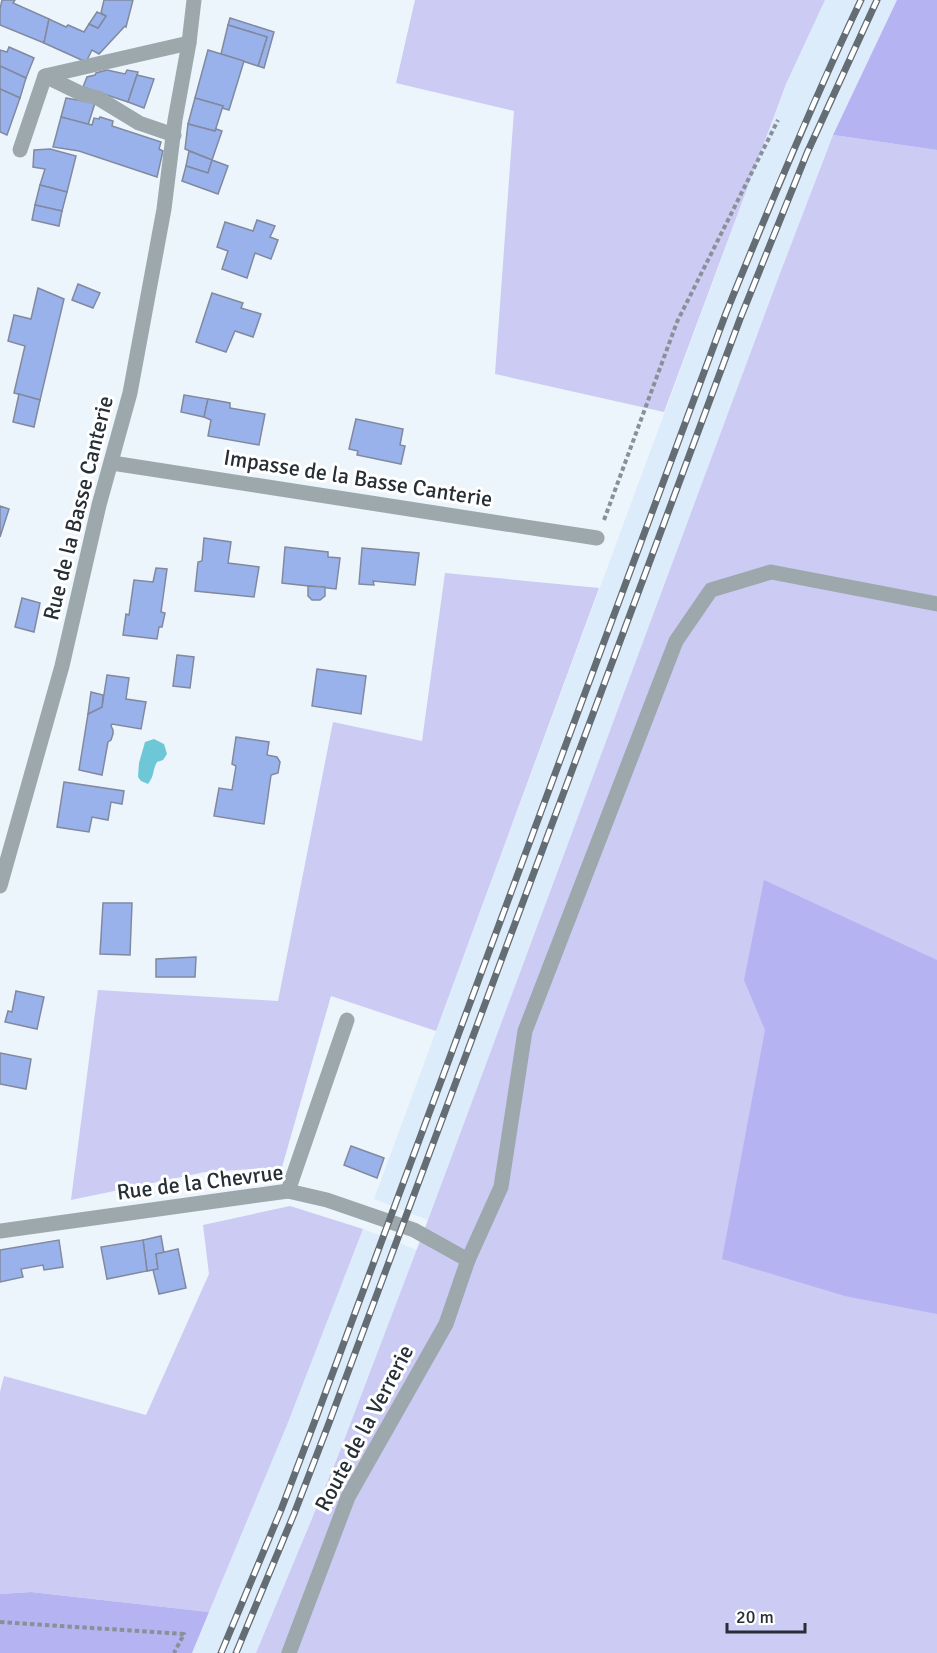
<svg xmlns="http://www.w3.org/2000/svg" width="937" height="1653" font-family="Signika,sans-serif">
	<rect width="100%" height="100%" fill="#ecf4fc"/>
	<g fill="#ddecfb">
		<polygon points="825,0 897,0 833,135 779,276 428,1220 374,1199 786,84"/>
		<polygon points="363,1229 417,1250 338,1456 256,1653 192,1653 287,1425"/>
	</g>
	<g fill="#cbcbf4">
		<polygon points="415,0 825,0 786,84 664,412 495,374 514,111 396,83"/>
		<polygon points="833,135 937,150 937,1653 256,1653 338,1456 428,1220 779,276"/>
		<polygon points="445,573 599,588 436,1031 331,996 282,1167 205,1172 71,1200 98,990 278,1001 333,722 422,741"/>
		<polygon points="290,1206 363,1229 287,1425 209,1612 31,1592 0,1594 0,1392 4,1376 146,1415 209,1274 203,1225"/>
	</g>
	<g fill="#b5b3f1">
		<polygon points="897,0 937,0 937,150 833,135"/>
		<polygon points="764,880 937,960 937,1314 845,1296 722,1259 765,1030 744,980"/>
		<polygon points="31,1592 209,1612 192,1653 0,1653 0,1594"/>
	</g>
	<path fill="#6ec7d6" d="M154,739l10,5 3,10 -4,6 -6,2c-5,9 -2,13 -9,22l-7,-3 -3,-4 1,-14 6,-21z"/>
	<g fill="#9ab2ec" stroke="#80899e" stroke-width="1.5">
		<polygon points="2,0 15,0 13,3 49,19 44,43 0,25 0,9"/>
		<polygon points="104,0 133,0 126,27 125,26 99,54 92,50 86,62 44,43 49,19 66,27 68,25 84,32 89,24 98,28 106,16 101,13"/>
		<polygon points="97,12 106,16 98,28 89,24"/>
		<polygon points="230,18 274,32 264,68 258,66 267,37 228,25"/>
		<polygon points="228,25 267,37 258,66 221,54"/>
		<polygon points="9,47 34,58 26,78 0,66 0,50 7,52"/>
		<polygon points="208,50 244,61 229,110 222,108 223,106 195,98"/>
		<polygon points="0,66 26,78 20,98 0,89"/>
		<polygon points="107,70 125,74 127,70 138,72 128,102 83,87 87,77 95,75 96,73"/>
		<polygon points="137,75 154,79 144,108 128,102"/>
		<polygon points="0,89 20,98 7,135 0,132"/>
		<polygon points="66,98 95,103 88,125 61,117"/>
		<polygon points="195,98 223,106 215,131 188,124"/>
		<polygon points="61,117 92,125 94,118 99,119 100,117 113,121 112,126 161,142 159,149 163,151 157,177 79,151 53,147"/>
		<polygon points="188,124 215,131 216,129 222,131 212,160 185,149"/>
		<polygon points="50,149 76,156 67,192 40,185 45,169 33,167 34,150"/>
		<polygon points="189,151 212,160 208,173 186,166"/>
		<polygon points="212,160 228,166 218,194 182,181 186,166 208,173"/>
		<polygon points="40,185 67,192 62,211 35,205"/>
		<polygon points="35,205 62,211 59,226 32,220"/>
		<polygon points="257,220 275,226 270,237 278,240 271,259 255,253 247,278 222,269 228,251 217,247 225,222 253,231"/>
		<polygon points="78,284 100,293 93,308 72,300"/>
		<polygon points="38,288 64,299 40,400 14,393 25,346 8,341 14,315 31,319"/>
		<polygon points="212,293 243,303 241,308 261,314 253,337 235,331 226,352 196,342"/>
		<polygon points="19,394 40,400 34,427 13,422"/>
		<polygon points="184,395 208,399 204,417 181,412"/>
		<polygon points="208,399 230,403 230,408 265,414 259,445 208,436 211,420 204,417"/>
		<polygon points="356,419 403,429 400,445 405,446 401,464 357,455 358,451 349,449"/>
		<polygon points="0,506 9,509 0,537"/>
		<polygon points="204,538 231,542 228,563 259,567 254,597 195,591 198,562 202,561"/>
		<polygon points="285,547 328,552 328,557 340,558 336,589 282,583"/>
		<polygon points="362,548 419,553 415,585 373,581 374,585 359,584"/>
		<polygon points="156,568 167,569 161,612 165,613 162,627 159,627 157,639 123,635 126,614 129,615 134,580 153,582"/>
		<polygon points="308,586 325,587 325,596 320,600 312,600 308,596"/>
		<polygon points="22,598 40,603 34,632 15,627"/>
		<polygon points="177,655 194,657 190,688 173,686"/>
		<polygon points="317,669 366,676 361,714 312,706"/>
		<polygon points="107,675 129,678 126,699 146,702 141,729 112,724 111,726 113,730 113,734 111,740 108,742 102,775 79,770 88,714 102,707"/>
		<polygon points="91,692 103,695 102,707 88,714"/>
		<polygon points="236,737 269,742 267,755 277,757 280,762 278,773 271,775 264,824 214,816 219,788 232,790 236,766 232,764"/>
		<polygon points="64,782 124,791 122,804 111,802 108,820 92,817 89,832 57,827"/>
		<polygon points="103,903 132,903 130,955 100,954"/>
		<polygon points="196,957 195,977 156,977 156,959"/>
		<polygon points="16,991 44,997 37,1029 5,1022 8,1011 12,1012"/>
		<polygon points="0,1053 31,1059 26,1089 0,1084"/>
		<polygon points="351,1146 384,1158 377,1178 344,1165"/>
		<polygon points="161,1236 164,1253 156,1254 158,1269 147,1271 143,1240"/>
		<polygon points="59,1240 63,1267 44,1270 43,1265 21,1269 23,1277 0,1282 0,1250"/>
		<polygon points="143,1240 147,1271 107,1279 101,1247"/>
		<polygon points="178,1249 186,1288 159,1294 153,1270 158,1269 156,1254"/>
	</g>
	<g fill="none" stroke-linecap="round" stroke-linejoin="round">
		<g stroke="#899198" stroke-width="4" stroke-dasharray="4.5 3" stroke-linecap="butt">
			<polyline points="604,520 677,322 778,120"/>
			<polyline points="0,1622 184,1634 174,1653"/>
		</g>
		<g stroke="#9da8ad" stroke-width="15">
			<polyline points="45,76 82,94 98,98 139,123 174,135"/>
			<polyline points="20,150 45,76 189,43"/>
			<polyline points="112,463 597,538"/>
			<polyline points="0,886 62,666 99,505 130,393 164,209 175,120 189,43 194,0"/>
			<polyline points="288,1191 347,1020"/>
			<polyline points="0,1231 288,1191 327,1200 414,1230 468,1260"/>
			<polyline points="289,1653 348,1497 446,1324 468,1260 501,1187 525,1031 676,641 711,590 771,572 937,604"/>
		</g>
		<g stroke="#646c74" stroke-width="7">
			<g id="rail">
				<path d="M221,1653l60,-143 35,-92 410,-1105c43,-106 86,-210 135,-313"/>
				<polyline points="236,1653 294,1514 329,1423 740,319 807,153 877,0"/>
			</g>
		</g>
		<use href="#rail" stroke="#fff" stroke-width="4.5" stroke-dasharray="14" stroke-linecap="butt"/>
	</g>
	<g text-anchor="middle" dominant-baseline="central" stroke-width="6" stroke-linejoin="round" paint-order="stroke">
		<g font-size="22" fill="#272f36" stroke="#fff">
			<text transform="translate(358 478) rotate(9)">Impasse de la Basse Canterie</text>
			<text transform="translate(78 508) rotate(-76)">Rue de la Basse Canterie</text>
			<text transform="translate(200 1182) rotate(-7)">Rue de la Chevrue</text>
			<text transform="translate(364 1428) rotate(-62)">Route de la Verrerie</text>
		</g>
	</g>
	<path d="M727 1623v9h78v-9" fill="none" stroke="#272f36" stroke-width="3"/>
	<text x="736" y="1623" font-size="18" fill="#272f36" stroke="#ffffff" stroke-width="4.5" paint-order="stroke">20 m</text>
</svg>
